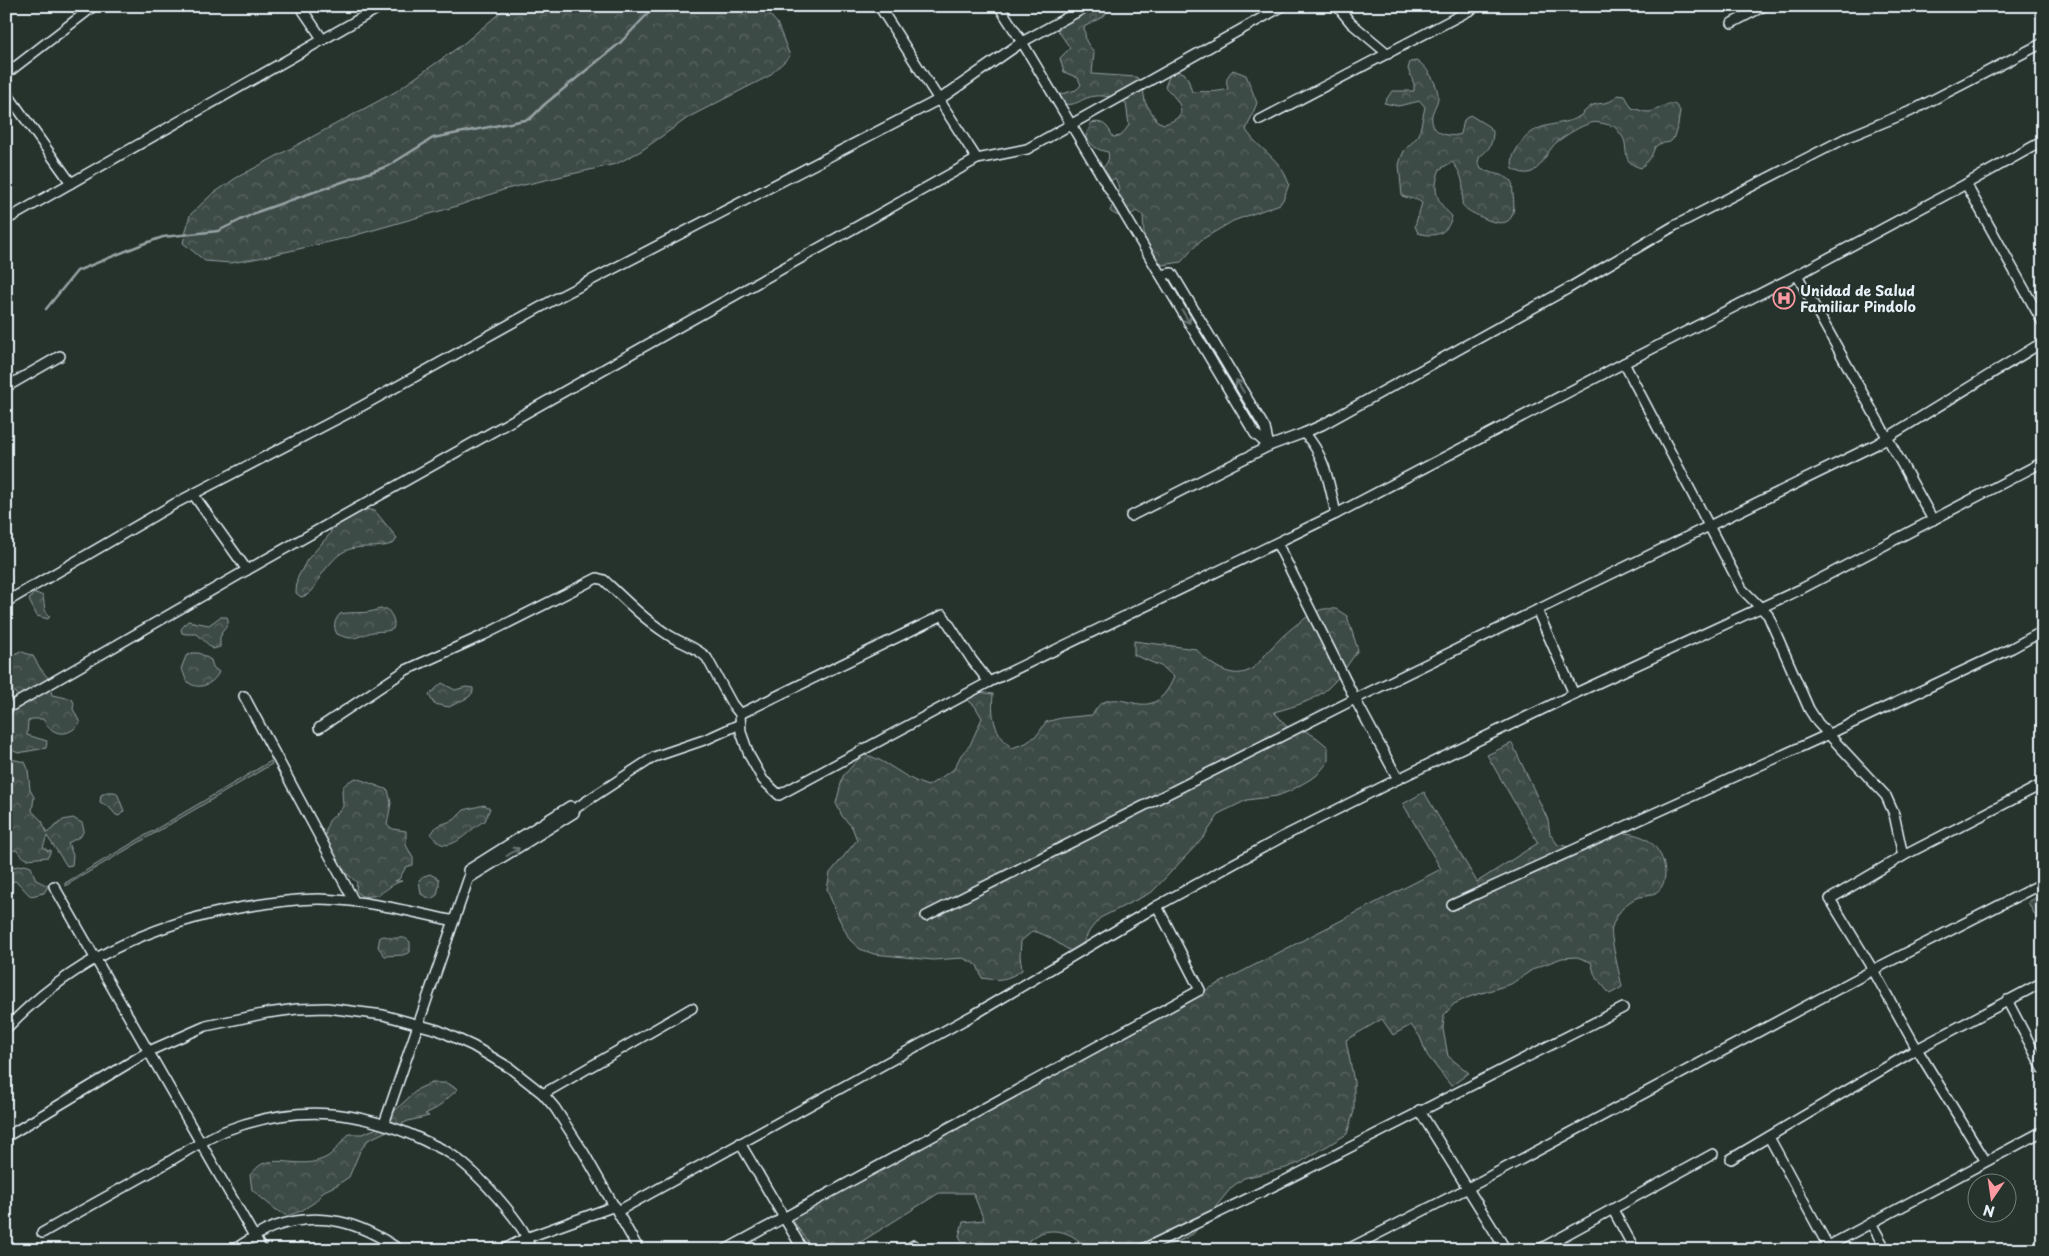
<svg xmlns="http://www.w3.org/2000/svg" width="2049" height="1256" font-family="'Playpen Sans',sans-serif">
	<defs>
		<pattern id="grass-tufts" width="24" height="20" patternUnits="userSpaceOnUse" patternTransform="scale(1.25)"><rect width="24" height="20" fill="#3e4b47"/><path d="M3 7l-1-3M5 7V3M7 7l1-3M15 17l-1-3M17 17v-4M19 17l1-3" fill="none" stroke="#5a6562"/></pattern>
		<pattern id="forest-crowns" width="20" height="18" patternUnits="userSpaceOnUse" patternTransform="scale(1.25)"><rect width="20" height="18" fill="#3e4b47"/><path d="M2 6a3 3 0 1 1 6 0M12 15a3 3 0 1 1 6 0" fill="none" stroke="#5a6562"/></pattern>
	</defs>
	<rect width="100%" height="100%" fill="#26332d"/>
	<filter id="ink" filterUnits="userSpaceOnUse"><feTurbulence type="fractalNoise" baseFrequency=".02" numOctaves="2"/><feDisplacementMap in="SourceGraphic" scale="10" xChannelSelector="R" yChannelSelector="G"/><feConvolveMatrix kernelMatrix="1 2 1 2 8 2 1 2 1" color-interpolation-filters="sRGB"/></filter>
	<g filter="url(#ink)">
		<g fill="url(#grass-tufts)" stroke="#939ea0">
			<polygon points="1197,323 1264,434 1260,434 1195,326"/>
			<polygon points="271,761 272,764 65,886 65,883"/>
		</g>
		<g fill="url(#forest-crowns)" stroke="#939ea0">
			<polygon points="508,6 762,6 777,23 790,56 769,76 689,117 641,151 616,164 506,189 454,207 342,239 259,258 231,263 205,261 183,243 190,215 211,195 236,178 395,92 463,44"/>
			<path d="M1092,6h15l1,4 -4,6 -20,11 2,14 8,12 -2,21 44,3 6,5 3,20 12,19 7,3c28,-8 16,-22 1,-37l5,-13 7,-3 7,2 4,6 4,13c12,-1 24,1 36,-3 -3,-9 -1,-13 5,-19l13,5 11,28 -11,27c13,20 34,27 43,54l-5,14 -4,6 -47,17 -32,19 -20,22 -18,3c-20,-11 -19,-30 -20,-50l-7,-4c-9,8 -17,7 -26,0 5,-15 14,-16 5,-33l-6,4 -8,1 -6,-7c7,-9 16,-12 13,-24 -11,-2 -17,-6 -22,-16l5,-13c12,-3 17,3 22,14l8,-1 8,-11 -3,-22c-9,-5 -21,-8 -31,-7 -17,2 -24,18 -41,0l22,-6 5,-5 -3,-7 -14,-6 -4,-14 10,-10 -13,-19 9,-11 2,-7z"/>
			<path d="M1417,61c10,5 22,25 21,37 -1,8 -8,15 -6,23 1,13 19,17 29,13l3,-14 6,-5 18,11 5,5c0,11 -3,19 -13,25l-2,6 3,7c8,4 22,5 29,11 4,4 2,9 3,14 4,29 -7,35 -32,23 -8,-4 -14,-6 -19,-13 2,-16 2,-29 -10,-42l-12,7c-8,20 -4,33 12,47 -4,18 -17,22 -34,17l-3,-7 7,-23c-6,-5 -12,-4 -20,-7l-3,-31 2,-7 3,-7 15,-16 6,-28 -5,-6 -22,5 -14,-3 8,-12h22v-7l-6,-15 2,-7z"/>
			<path d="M1617,95l8,1 7,12c5,1 11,4 16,4 12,0 24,-18 32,-1l-2,14 -5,14 -3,3 -11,2 -4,3 -4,10 -10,11c-16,-5 -14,-10 -16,-25 -1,-6 -7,-12 -11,-17 -6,-1 -17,-5 -23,-3 -11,3 -25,12 -34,19 -15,13 -18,42 -44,27 -2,-9 0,-14 5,-22 18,-26 31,-19 57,-28 7,-3 11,-11 18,-14 9,-3 18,0 24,-10z"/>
			<path d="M368,509l7,2 22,27 -3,5c-18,8 -37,-1 -54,11 -7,5 -16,17 -21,24 -5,10 -6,16 -18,19l-5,-4 1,-14 10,-19 23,-26 2,-7 15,-14z"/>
			<polygon points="36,593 43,596 45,610 48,616 50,616 48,619 37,616 29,600 33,594"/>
			<path d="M380,609h7c5,6 9,12 6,20 -7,3 -13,2 -20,3 -16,4 -18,10 -36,2 -4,-8 -3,-13 3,-20 16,-3 24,1 40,-5z"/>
			<path d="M1336,609l11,7 11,34c-28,41 -35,49 -84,62l12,14 16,3 14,8 12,10v15l-12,14 -26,15 -13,5 -30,4 -27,13 -17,25 -51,54 -52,26 -10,12 -7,13 -12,8c-15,-8 -22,-16 -38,-20l-12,10 -1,15 2,14c-14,10 -24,11 -40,8l-5,-13 -14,-7 -30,2 -59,-6 -14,-5 -10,-9 -13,-25 -10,-26 3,-16 27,-33 -5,-13 -10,-11 -6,-13 7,-27 20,-22c25,6 41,25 65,32l26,-17 7,-14 9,-10 12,-27 -7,-12 -11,-9 15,-5 14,2c-2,23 1,39 19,54l14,-5 12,-9 8,-12 15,-4 31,-3c3,-4 6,-10 10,-12 24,-14 50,25 72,-26l-11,-10 -29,-12v-14l62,8c12,14 37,34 57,19 7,-5 12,-14 18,-20 13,-14 31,-30 49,-38 4,-2 11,-1 16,-1z"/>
			<path d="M220,617h7c4,8 -3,11 -6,17h1l-2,3v10l-7,2 -16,-15h-11l-4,-1 -1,-4 7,-8 21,4z"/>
			<path d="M20,651l13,5 7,12 8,10 4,17 20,4 2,4 -1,6 7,14c-13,16 -29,12 -37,-4h-11l-4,2 -1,14 20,6 -1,7 -28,5 -12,-6v-39l15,-9c-13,-11 -15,-23 -15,-39z"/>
			<path d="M192,653h7l12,7 2,7 6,5c-5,11 -19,19 -30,11 -5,-4 -4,-10 -8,-14l5,-13z"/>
			<polygon points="442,683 455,690 466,687 473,688 473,692 469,697 449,707 434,704 429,695"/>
			<path d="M1512,743l36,77 2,14 8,11c4,0 10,2 15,2 21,-2 37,-17 59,-13 15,3 22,9 29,22 6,13 7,33 -10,39 -5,2 -10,1 -15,3 -12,6 -20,17 -24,29 -3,8 8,48 10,60l-12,7 -15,-18 -4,-14 -14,-5 -15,1 -27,10 -24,16 -42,13 -15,7 -10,11 -1,14 5,27 21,17 -18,13 -24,-31 -7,-18 -9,-12 -18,10 -11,-16 -36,21 8,42v29l-7,23 -48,29 -13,5 -42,10 -12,9 -39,47 -13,7 -14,5 -20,4h-59c-9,-14 -26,-22 -43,-18 -5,1 -10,6 -15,8l-2,10h-60l-8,-14 4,-14 21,-2 -11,-27h-34l-91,57h-35l-21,-31 420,-232 229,-118 -38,-65 21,-12 53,90 61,-39 -51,-88z"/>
			<path d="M6,758l19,4 3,7 2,21 4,7 -2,14 10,10 5,12 16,-13 10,-2 9,5 2,7 -3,6 -13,7 5,12 -1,10 -5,1 -20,-30 -4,11 5,4 3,-1 -3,7 -21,2c-11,-5 -4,-12 -21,-7z"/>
			<path d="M356,778l32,12 3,13 -4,22 6,4 13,2v14l7,13v7l-7,2 -7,12 -4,2h7c-17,5 -19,18 -41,15l-5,-6 1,-7c-7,-8 -14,-11 -22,-17 -11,-8 -12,-34 -6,-45 4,-5 10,-9 14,-14 0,-16 -6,-21 13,-29z"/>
			<polygon points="107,792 114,792 117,793 124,811 119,816 116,815 109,807 100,802 101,795"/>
			<path d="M484,805l6,3 -5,13c-16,6 -37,41 -54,13l6,-8 17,-6 10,-10z"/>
			<path d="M25,865l6,2 5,13 12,6 -4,7 -13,3c-6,-4 -10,-12 -16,-15l-9,2v-15z"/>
			<polygon points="430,874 439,879 439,886 437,895 431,899 421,894 419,880 424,876"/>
			<path d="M384,936c2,0 5,2 7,2 8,1 13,-3 19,4v10l-7,3 -18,1 -7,-9 2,-10z"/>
			<path d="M431,1083h15l12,6 -21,19 -12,6 4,2 -21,5 -40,19 -8,11 -11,26 -12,8 -13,6 -9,11 -14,9 -14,5 -12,-7 -23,-19 -2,-15c4,-4 8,-9 12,-11 20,-8 41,6 65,-7 8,-5 15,-16 22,-23h13l13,-5 43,-40z"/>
		</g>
		<polygon fill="#3e4b47" stroke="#939ea0" points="2043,894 2043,930 2028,902"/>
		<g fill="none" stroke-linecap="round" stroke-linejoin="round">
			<polyline stroke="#98a3a5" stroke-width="2.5" points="46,309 77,271 143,244 163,237 218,231 257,212 388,166 433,138 530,119 545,104 621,42 655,6"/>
			<g stroke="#e8f1f8" stroke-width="12">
				<g id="street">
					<polyline points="300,6 323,40"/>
					<polyline points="879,6 977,159"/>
					<polyline points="999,6 1022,42 1255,434 1269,446"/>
					<polyline points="1337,6 1351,23 1388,54"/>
					<polyline points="1732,23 1764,6"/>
					<polyline points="6,74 94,6"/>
					<polyline points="6,92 71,183"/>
					<polyline points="1260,120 1478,6"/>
					<polyline points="1966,184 2043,323"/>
					<polyline points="6,220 382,6"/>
					<polyline points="1161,275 1172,273 1265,428 1269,446"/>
					<polyline points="1797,275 1933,520"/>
					<polyline points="1624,363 1742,589 1768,615 1809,709 1818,723 1886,796 1894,814 1903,856"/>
					<polyline points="6,387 60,356"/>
					<polyline points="1304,433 1322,425 1569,288 1674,226 1848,137 1911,111 2043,43"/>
					<polyline points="193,494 247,570"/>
					<path d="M1131,516l138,-70 35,-13c21,21 26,54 32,81"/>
					<polyline points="1277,543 1355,699 1398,779"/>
					<polyline points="6,602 176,503 362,406 557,298 940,99 1022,42 1088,6"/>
					<polyline points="1537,610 1574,694"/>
					<polyline points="244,696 354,901"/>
					<polyline points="6,709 247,570 977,159 1027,149 1283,6"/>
					<polyline points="740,714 943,615 972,660 989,682"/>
					<path d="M319,728l87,-58 78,-35 113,-57 7,2c20,19 40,39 63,54 13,9 30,13 40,24l25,46 8,10 1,18 8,23 14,25 16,15 210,-113 347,-168 288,-151 173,-88 169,-91 77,-43"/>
					<polyline points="573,810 654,757 707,739 740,724"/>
					<polyline points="468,870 570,806"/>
					<polyline points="471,877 574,813"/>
					<polyline points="54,886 262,1250"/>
					<polyline points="1452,905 1829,734 2012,648 2043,631"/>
					<polyline points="926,916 1355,699 1875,445 2043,342"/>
					<polyline points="2007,1000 2043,1069"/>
					<path d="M6,1029c64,-68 147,-106 238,-122 24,-4 51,-8 75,-8 46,1 90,12 135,22"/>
					<polyline points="543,1094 692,1008"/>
					<polyline points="1419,1110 1506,1250"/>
					<polyline points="384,1124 470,874"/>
					<polyline points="6,1137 149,1051 206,1026 267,1013 297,1009 327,1008 383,1015 438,1030 473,1046 510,1068 543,1094 555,1108 584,1153 639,1250"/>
					<polyline points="1769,1137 1828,1246"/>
					<polyline points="740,1143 803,1250"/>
					<polyline points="1731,1159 1917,1049 2043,982"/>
					<polyline points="1985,1160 1917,1049 1873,970 1830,899 1903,856 2043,784"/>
					<polyline points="1613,1210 1635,1250"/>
					<polyline points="618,1211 975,1014 1157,906 1284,836 1398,779 1574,694 1801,589 2043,462"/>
					<polyline points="1871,1223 1886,1250"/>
					<path d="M42,1233c38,-22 77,-43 116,-65 22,-12 45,-29 69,-38 70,-26 132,-21 198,11 8,4 16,7 24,12 23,14 58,53 73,76 4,6 6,14 9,21"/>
					<path d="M233,1250c13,-8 27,-18 40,-23 47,-17 87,-5 127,23"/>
					<polyline points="502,1250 526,1238 615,1206"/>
					<polyline points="725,1250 1200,990 1157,906"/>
					<polyline points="906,1250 914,1245 917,1250"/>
					<polyline points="1141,1250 1282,1182 1623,1008"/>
					<polyline points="1346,1250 1468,1188 1873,970 2043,883"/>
					<polyline points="1538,1250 1713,1154"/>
					<polyline points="1821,1250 2043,1131"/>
				</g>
			</g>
			<use href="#street" stroke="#26332d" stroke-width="9"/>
		</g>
		<defs><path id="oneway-shaft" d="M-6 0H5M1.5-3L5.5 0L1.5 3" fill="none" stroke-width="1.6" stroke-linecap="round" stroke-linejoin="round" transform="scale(1.25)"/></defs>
		<g stroke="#6a7674">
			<use href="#oneway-shaft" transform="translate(1186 317) rotate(59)"/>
			<use href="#oneway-shaft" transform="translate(1240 386) rotate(-121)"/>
			<use href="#oneway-shaft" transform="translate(513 852) rotate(-32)"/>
		</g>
	</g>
	<defs>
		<g id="hospital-ring" transform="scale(1.125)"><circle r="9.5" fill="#26332d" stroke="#ff9aa2" stroke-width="1.5"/><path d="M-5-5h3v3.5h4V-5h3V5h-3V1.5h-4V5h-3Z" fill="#ff9aa2"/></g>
	</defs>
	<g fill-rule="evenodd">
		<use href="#hospital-ring" x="1784" y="298"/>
	</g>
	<g text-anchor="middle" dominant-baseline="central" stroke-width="4" stroke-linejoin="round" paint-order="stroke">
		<g font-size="14" font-weight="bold" fill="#e8f1f8" stroke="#26332d" text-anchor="start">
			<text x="1800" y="290">Unidad de Salud<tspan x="1800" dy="16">Familiar Pindolo</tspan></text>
		</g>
	</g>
	<rect width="2049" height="1256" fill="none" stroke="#26332d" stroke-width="25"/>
	<rect x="12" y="12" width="2024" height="1231" fill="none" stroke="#e8f1f8" stroke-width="2" filter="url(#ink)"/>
	<g transform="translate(1992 1198) rotate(193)"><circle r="24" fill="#26332d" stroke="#747f7e"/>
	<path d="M0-4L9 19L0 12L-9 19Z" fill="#ff9aa2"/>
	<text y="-8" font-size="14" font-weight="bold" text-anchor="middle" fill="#e8f1f8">N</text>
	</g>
</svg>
